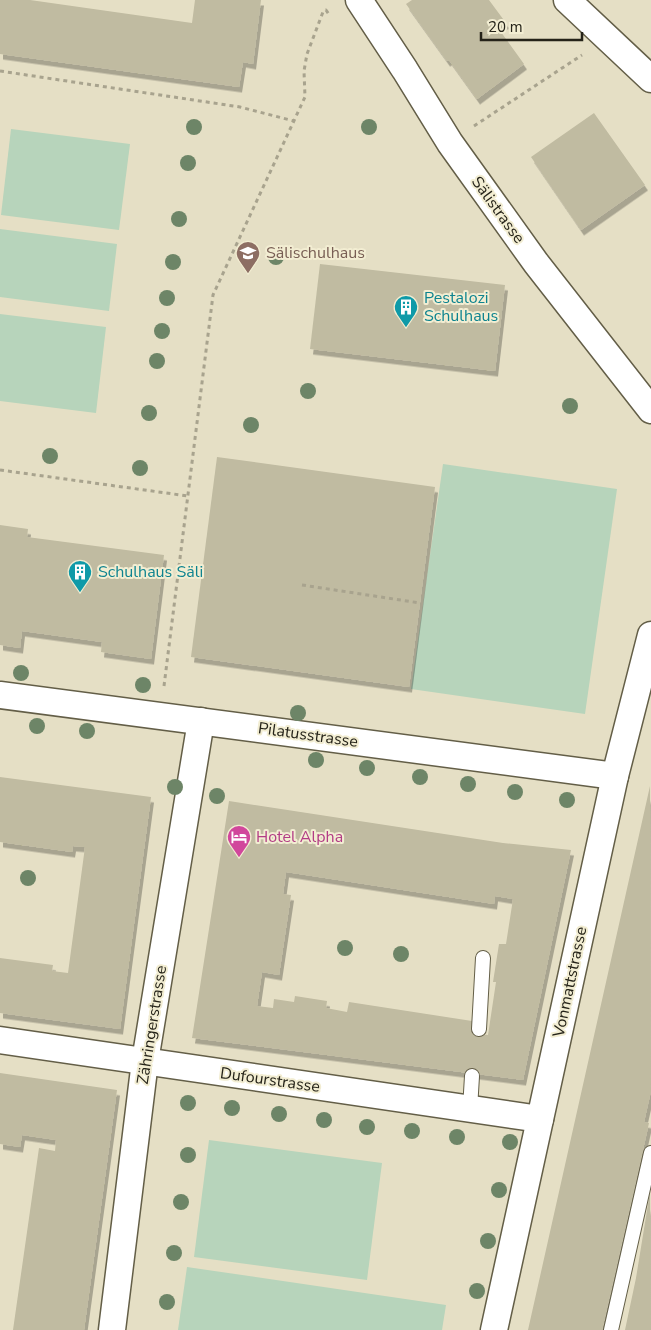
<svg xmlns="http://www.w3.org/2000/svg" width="651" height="1330" font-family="'Nunito Sans',sans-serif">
	<defs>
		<filter id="shadow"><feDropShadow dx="3" dy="5.5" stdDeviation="0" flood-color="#0004"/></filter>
	</defs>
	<rect width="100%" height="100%" fill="#e5dfc5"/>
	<g fill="#b7d4bb">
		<polygon points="11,129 130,144 119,230 1,215"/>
		<polygon points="0,229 117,244 109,311 0,297"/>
		<polygon points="0,314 106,327 96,413 0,401"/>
		<polygon points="443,464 617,489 585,714 411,689"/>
		<polygon points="209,1140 382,1163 367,1280 194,1257"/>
		<polygon points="187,1267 446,1305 442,1330 178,1330"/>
	</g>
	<g fill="#c0bba1" fill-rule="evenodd" filter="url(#shadow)">
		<polygon points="0,0 30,0 192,23 195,0 261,0 253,64 243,62 239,87 0,54"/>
		<polygon points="412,0 489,0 506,23 498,28 524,64 477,99 449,60 447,61 406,4"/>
		<polygon points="594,113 645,185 581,230 531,157"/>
		<polygon points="320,264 505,285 495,371 310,349"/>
		<polygon points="217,457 435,487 409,687 191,657"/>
		<polygon points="0,525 28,529 27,537 164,555 151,659 101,652 102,642 22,631 20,648 0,645"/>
		<polygon points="0,777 151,797 120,1029 0,1013 0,958 53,965 52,971 68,973 85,847 73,846 72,852 0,842"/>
		<polygon points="650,786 651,1091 644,1122 649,1123 633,1194 602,1330 528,1330"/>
		<path d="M229,801l274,42 68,7 -48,230 -331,-42zM286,872l208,32 1,-8 18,3 -7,45h-7l-6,38h3l-8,53 -17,-3 1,-11 -123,-19 -2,10 -21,-4 1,-7 -32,-5 -1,6 -20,-3 -1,9 -16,-2 5,-34 17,3 12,-80 -8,-1z"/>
		<polygon points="0,1073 117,1090 84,1330 13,1330 39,1148 55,1151 56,1140 22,1135 20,1147 0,1144"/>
		<polygon points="650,1192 651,1330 625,1330 636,1278"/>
	</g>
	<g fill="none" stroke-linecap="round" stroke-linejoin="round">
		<g stroke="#635e47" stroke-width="16">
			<g id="lane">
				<polyline points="479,1029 483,958"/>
				<polyline points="470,1109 472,1076"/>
				<polyline points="611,1330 651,1153"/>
			</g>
		</g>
		<g stroke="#635e47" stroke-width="29">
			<g id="street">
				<polyline points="359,0 405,70 450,143 536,263 651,410"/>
				<polyline points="567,0 651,79"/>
				<polyline points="0,695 615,776"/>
				<polyline points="0,1040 540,1119"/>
				<polyline points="112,1330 145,1061 201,721"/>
				<polyline points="494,1330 615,776 651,635"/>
			</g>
		</g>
		<g stroke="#a8a38e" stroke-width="3" stroke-dasharray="4 4" stroke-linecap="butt">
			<polyline points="0,71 240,107 294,121"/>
			<polyline points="474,126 582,55"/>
			<polyline points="0,470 188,496"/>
			<polyline points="302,585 420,603"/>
			<polyline points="164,686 213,295 305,97 304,71 307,54 323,12 326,10 330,16"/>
		</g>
		<use href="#lane" stroke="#fff" stroke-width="14"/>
		<use href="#street" stroke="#fff" stroke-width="26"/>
	</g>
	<g fill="#6d8567">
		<circle cx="194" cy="127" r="8"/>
		<circle cx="369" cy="127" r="8"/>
		<circle cx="188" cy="163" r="8"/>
		<circle cx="179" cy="219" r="8"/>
		<circle cx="276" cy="257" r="8"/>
		<circle cx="173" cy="262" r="8"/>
		<circle cx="167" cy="298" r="8"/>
		<circle cx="162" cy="331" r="8"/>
		<circle cx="157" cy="361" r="8"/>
		<circle cx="308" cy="391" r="8"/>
		<circle cx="570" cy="406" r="8"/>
		<circle cx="149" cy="413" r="8"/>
		<circle cx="251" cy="425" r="8"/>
		<circle cx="50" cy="456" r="8"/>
		<circle cx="140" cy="468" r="8"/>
		<circle cx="21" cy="673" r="8"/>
		<circle cx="143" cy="685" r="8"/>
		<circle cx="298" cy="713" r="8"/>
		<circle cx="37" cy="726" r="8"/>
		<circle cx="87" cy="731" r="8"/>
		<circle cx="316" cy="760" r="8"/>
		<circle cx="367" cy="768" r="8"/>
		<circle cx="420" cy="777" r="8"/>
		<circle cx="468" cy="784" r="8"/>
		<circle cx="175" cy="787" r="8"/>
		<circle cx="515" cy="792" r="8"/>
		<circle cx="217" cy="796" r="8"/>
		<circle cx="567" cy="800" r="8"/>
		<circle cx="28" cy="878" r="8"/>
		<circle cx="345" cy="948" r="8"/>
		<circle cx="401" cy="954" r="8"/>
		<circle cx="188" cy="1103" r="8"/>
		<circle cx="232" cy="1108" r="8"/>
		<circle cx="279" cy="1114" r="8"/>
		<circle cx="324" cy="1120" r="8"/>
		<circle cx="367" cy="1127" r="8"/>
		<circle cx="412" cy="1131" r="8"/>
		<circle cx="457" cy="1137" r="8"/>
		<circle cx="510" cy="1142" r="8"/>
		<circle cx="188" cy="1155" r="8"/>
		<circle cx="499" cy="1190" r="8"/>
		<circle cx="181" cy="1202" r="8"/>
		<circle cx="488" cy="1241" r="8"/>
		<circle cx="174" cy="1253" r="8"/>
		<circle cx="477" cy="1291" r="8"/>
		<circle cx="167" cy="1302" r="8"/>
	</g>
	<defs>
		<g id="school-pin" transform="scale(1.25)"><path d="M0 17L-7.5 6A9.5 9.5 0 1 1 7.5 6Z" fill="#8d6e63" stroke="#f2edd2"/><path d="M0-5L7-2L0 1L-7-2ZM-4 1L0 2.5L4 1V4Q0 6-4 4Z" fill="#fff"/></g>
		<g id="building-pin" transform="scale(1.25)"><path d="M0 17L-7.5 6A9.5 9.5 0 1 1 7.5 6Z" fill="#0f9aa8" stroke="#f2edd2"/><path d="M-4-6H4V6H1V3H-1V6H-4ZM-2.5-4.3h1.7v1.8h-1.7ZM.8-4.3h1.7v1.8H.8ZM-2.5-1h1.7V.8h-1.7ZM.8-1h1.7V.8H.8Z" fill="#fff"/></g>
		<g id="hotel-pin" transform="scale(1.25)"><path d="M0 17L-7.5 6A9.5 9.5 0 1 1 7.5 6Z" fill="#d1479c" stroke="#f2edd2"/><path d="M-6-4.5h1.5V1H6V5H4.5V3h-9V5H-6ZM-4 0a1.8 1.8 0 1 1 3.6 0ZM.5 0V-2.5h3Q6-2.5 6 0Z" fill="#fff"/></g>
	</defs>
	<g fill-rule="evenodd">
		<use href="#school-pin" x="248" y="253"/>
		<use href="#building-pin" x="406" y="307"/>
		<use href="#building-pin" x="80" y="572"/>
		<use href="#hotel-pin" x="239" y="837"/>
	</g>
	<g text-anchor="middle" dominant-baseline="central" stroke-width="4" stroke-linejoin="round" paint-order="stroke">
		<g font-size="16" fill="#252319" stroke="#f2edd2">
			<text transform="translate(498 210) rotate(54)">Sälistrasse</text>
			<text transform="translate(308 735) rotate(8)">Pilatusstrasse</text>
			<text transform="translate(570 982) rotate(-78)">Vonmattstrasse</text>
			<text transform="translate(152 1025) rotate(-81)">Zähringerstrasse</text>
			<text transform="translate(270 1080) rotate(8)">Dufourstrasse</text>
		</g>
		<g font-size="16" fill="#785e54" stroke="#f2edd2" text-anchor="start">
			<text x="266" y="253">Sälischulhaus</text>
		</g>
		<g font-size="16" fill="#0d838f" stroke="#f2edd2" text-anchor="start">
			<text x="424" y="298">Pestalozi<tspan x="424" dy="18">Schulhaus</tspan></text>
			<text x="98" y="572">Schulhaus Säli</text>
		</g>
		<g font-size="16" fill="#b23c85" stroke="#f2edd2" text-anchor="start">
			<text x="256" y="837">Hotel Alpha</text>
		</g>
	</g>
	<path d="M481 32v8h101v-8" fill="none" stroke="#252319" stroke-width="2.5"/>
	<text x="488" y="32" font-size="15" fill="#252319" stroke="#f2edd2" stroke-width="4" paint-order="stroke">20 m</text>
</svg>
